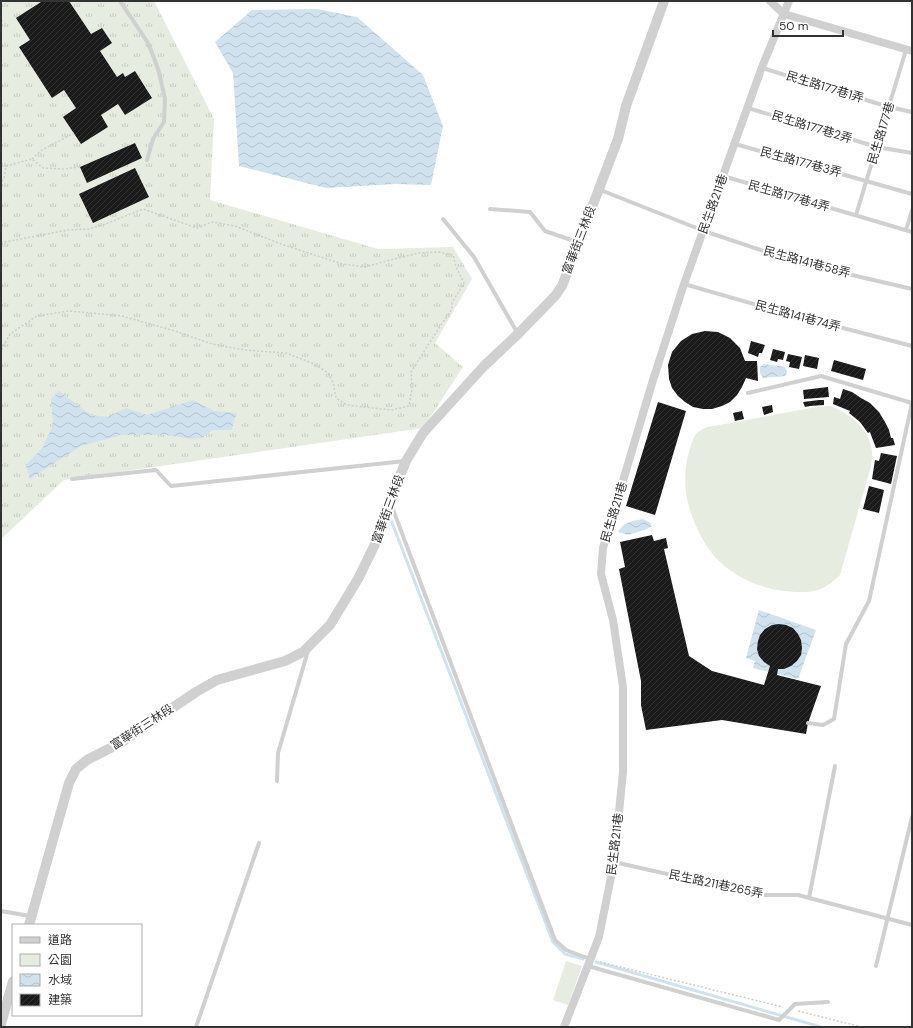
<svg xmlns="http://www.w3.org/2000/svg" width="913" height="1028" font-family="'DM Sans','Noto Sans TC',sans-serif">
	<defs>
		<pattern id="grass-tufts" width="24" height="20" patternUnits="userSpaceOnUse"><rect width="24" height="20" fill="#e6ecdf"/><path d="M3 7l-1-3M5 7V3M7 7l1-3M15 17l-1-3M17 17v-4M19 17l1-3" fill="none" stroke="#c6cbc0"/></pattern>
		<pattern id="water-waves" width="16" height="10" patternUnits="userSpaceOnUse"><rect width="16" height="10" fill="#cfe2ee"/><path d="M0 5q4-4 8 0t8 0" fill="none" stroke="#b2c2cd"/></pattern>
		<pattern id="building-hatch" width="6" height="6" patternUnits="userSpaceOnUse"><rect width="6" height="6" fill="#1a1a1a"/><path d="M-1 1l2-2M0 6l6-6M5 7l2-2" fill="none" stroke="#333"/></pattern>
	</defs>
	<rect width="100%" height="100%" fill="#fff"/>
	<polygon fill="url(#grass-tufts)" points="1,1 154,1 214,119 210,200 378,249 453,247 472,279 435,343 463,367 423,428 64,480 1,539"/>
	<g fill="#e6ecdf">
		<path d="M830,406c19,7 37,20 41,41 2,6 1,13 0,19l-31,109c-6,6 -14,12 -22,15 -10,3 -23,2 -34,1 -25,-3 -52,-15 -69,-34 -8,-9 -14,-20 -19,-31 -11,-24 -14,-49 -7,-74 4,-13 5,-21 19,-25l108,-20z"/>
		<polygon points="566,961 582,966 568,1005 553,1000"/>
	</g>
	<g fill="url(#water-waves)">
		<polygon points="317,9 357,17 423,75 443,126 431,185 395,184 326,188 239,166 233,73 215,42 252,10"/>
		<polygon points="764,364 785,367 787,372 785,376 763,378 760,373 760,367"/>
		<polygon points="59,391 91,415 108,417 126,408 147,415 193,400 214,411 236,413 232,430 212,430 202,438 191,439 166,435 121,435 81,446 30,479 26,465 43,447 53,425 51,399"/>
		<path d="M643,519l6,3 3,4 -5,3 -19,6 -10,-3c6,-10 14,-11 25,-13z"/>
		<polygon points="759,610 816,630 798,679 753,668 755,661 746,658"/>
	</g>
	<g fill="none" stroke-linecap="round" stroke-linejoin="round">
		<g stroke="#cfe2ee" stroke-width="3">
			<polyline points="391,520 553,942 565,954 583,959"/>
			<polyline points="596,962 821,1027"/>
		</g>
	</g>
	<g fill="url(#building-hatch)">
		<polygon points="40,1 69,1 91,34 102,28 112,43 100,51 117,77 123,73 125,77 135,71 152,98 125,115 118,104 101,115 108,127 81,144 63,117 76,108 64,90 52,98 19,47 30,40 16,18 41,2"/>
		<polygon points="135,143 142,158 87,183 80,167"/>
		<polygon points="135,168 149,197 93,223 79,194"/>
		<polygon points="705,331 718,332 730,338 740,348 745,361 757,361 758,381 746,378 742,387 737,395 730,402 722,406 712,409 703,409 693,407 685,402 678,396 672,388 669,379 668,365 672,352 681,341 692,334"/>
		<polygon points="751,341 765,345 762,353 759,353 758,357 748,353"/>
		<polygon points="773,349 785,352 783,360 778,359 777,362 770,360"/>
		<polygon points="788,354 802,357 799,369 789,367 790,362 786,361"/>
		<polygon points="805,355 819,358 817,369 803,366"/>
		<polygon points="834,360 866,369 863,380 831,371"/>
		<polygon points="828,387 829,397 804,399 803,390"/>
		<polygon points="843,389 852,392 861,398 870,403 879,412 885,422 889,430 891,438 893,438 895,445 876,448 871,435 870,432 868,433 860,422 849,413 850,411 833,404 834,397 840,399"/>
		<polygon points="819,400 824,400 824,405 810,406 805,407 803,402"/>
		<polygon points="658,402 686,411 655,515 626,506"/>
		<polygon points="772,405 773,412 764,415 762,407"/>
		<polygon points="742,411 744,419 735,421 733,413"/>
		<polygon points="881,453 897,456 891,484 872,479 875,460 879,461"/>
		<polygon points="869,486 884,490 879,513 863,509"/>
		<polygon points="652,535 654,541 666,538 668,548 664,549 689,656 712,671 764,685 770,666 764,662 759,656 757,649 758,641 760,635 765,629 772,625 779,624 786,625 793,628 798,634 801,640 802,648 801,655 797,661 791,666 784,669 778,669 777,675 821,686 808,723 806,734 722,720 646,730 641,705 641,681 619,569 625,567 620,542"/>
	</g>
	<g fill="none" stroke-linecap="round" stroke-linejoin="round">
		<g stroke="#cdcdcd" stroke-width="1.5" stroke-dasharray="2 2" stroke-linecap="butt">
			<polyline points="1,16 2,22 1,25"/>
			<polyline points="32,159 42,150 74,133"/>
			<polyline points="1,163 6,166 4,178 1,182"/>
			<polyline points="6,166 32,159 43,168 63,169 80,167"/>
			<polyline points="1,244 5,242 68,230 89,229 108,223 143,209 197,228 212,222 235,226 281,244 342,264 365,267 386,261 419,253 438,252 453,255 456,267 464,283 452,303 452,309 439,328 411,372 412,389 409,406 391,410 347,405 336,398 333,382 327,372 312,363 286,353 245,350 212,344 175,331 122,316 69,311 37,316 10,334 1,351"/>
			<polyline points="600,962 783,1007"/>
			<polyline points="798,1011 862,1027"/>
		</g>
		<g stroke="#d0d0d0" stroke-width="4">
			<polyline points="120,1 148,43 154,58 159,72 165,99 164,122 153,139 147,160"/>
			<polyline points="762,68 889,107 912,112"/>
			<polyline points="748,108 877,147 912,153"/>
			<polyline points="735,144 912,194"/>
			<polyline points="723,176 912,232"/>
			<polyline points="598,189 704,231 796,262 912,289"/>
			<polyline points="490,209 530,212 545,231 577,242"/>
			<polyline points="856,215 906,50"/>
			<polyline points="443,219 474,257 518,334"/>
			<polyline points="906,230 912,210"/>
			<polyline points="684,284 778,311 912,346"/>
			<polyline points="748,393 821,376 912,403 869,601 846,644 834,719 823,725 808,723"/>
			<polyline points="72,479 156,470 171,486 405,461"/>
			<polyline points="391,504 555,940 566,950 590,959"/>
			<polyline points="277,781 278,753 308,651"/>
			<polyline points="614,862 760,895 798,895 912,925"/>
			<polyline points="809,898 835,766"/>
			<polyline points="1,911 30,916"/>
			<polyline points="588,966 779,1020 795,1004 828,1002"/>
			<polyline points="876,966 912,817"/>
			<polyline points="196,1027 259,843"/>
		</g>
		<g stroke="#d0d0d0" stroke-width="8">
			<polyline points="770,1 784,14 912,51"/>
			<polyline points="564,1027 599,937 614,862 623,772 623,687 613,620 601,574 603,548 653,380 684,284 762,67 789,1"/>
		</g>
		<g stroke="#d0d0d0" stroke-width="10">
			<polyline points="29,925 69,783 76,769 87,760 122,742 196,692 217,680 285,661 303,652 330,625 358,579 378,538 390,500 406,461 423,433 484,366 518,334 555,296 562,286 618,139 626,106 664,1"/>
			<polyline points="1,1024 13,981"/>
		</g>
	</g>
	<g text-anchor="middle" dominant-baseline="central" stroke-width="4" stroke-linejoin="round" paint-order="stroke">
		<g font-size="12" fill="#333" stroke="#fff">
			<text transform="translate(825 87) rotate(17)">民生路177巷1弄</text>
			<text transform="translate(812 127) rotate(17)">民生路177巷2弄</text>
			<text transform="translate(881 133) rotate(-73)">民生路177巷</text>
			<text transform="translate(801 162) rotate(15)">民生路177巷3弄</text>
			<text transform="translate(789 196) rotate(16)">民生路177巷4弄</text>
			<text transform="translate(713 204) rotate(-70)">民生路211巷</text>
			<text transform="translate(579 240) rotate(-69)">富華街三林段</text>
			<text transform="translate(807 262) rotate(15)">民生路141巷58弄</text>
			<text transform="translate(798 316) rotate(15)">民生路141巷74弄</text>
			<text transform="translate(388 509) rotate(-70)">富華街三林段</text>
			<text transform="translate(614 512) rotate(-73)">民生路211巷</text>
			<text transform="translate(142 727) rotate(-33)">富華街三林段</text>
			<text transform="translate(615 844) rotate(-83)">民生路211巷</text>
			<text transform="translate(716 884) rotate(12)">民生路211巷265弄</text>
		</g>
	</g>
	<rect width="913" height="1028" fill="none" stroke="#333333" stroke-width="4"/>
	<rect x="12" y="924" width="130" height="92" fill="#ffffff" stroke="#adadad"/>
	<rect x="20" y="937" width="20" height="6" fill="#d0d0d0" stroke="#adadad"/>
	<text x="48" y="944" font-size="12" fill="#333333">道路</text>
	<rect x="20" y="954" width="20" height="12" fill="#e6ecdf" stroke="#adadad"/>
	<text x="48" y="964" font-size="12" fill="#333333">公園</text>
	<rect x="20" y="974" width="20" height="12" fill="url(#water-waves)" stroke="#adadad"/>
	<text x="48" y="984" font-size="12" fill="#333333">水域</text>
	<rect x="20" y="994" width="20" height="12" fill="url(#building-hatch)" stroke="#adadad"/>
	<text x="48" y="1004" font-size="12" fill="#333333">建築</text>
	<path d="M773 30v6h70v-6" fill="none" stroke="#333333" stroke-width="2"/>
	<text x="779" y="30" font-size="12" fill="#333333" stroke="#ffffff" stroke-width="3" paint-order="stroke">50 m</text>
</svg>
